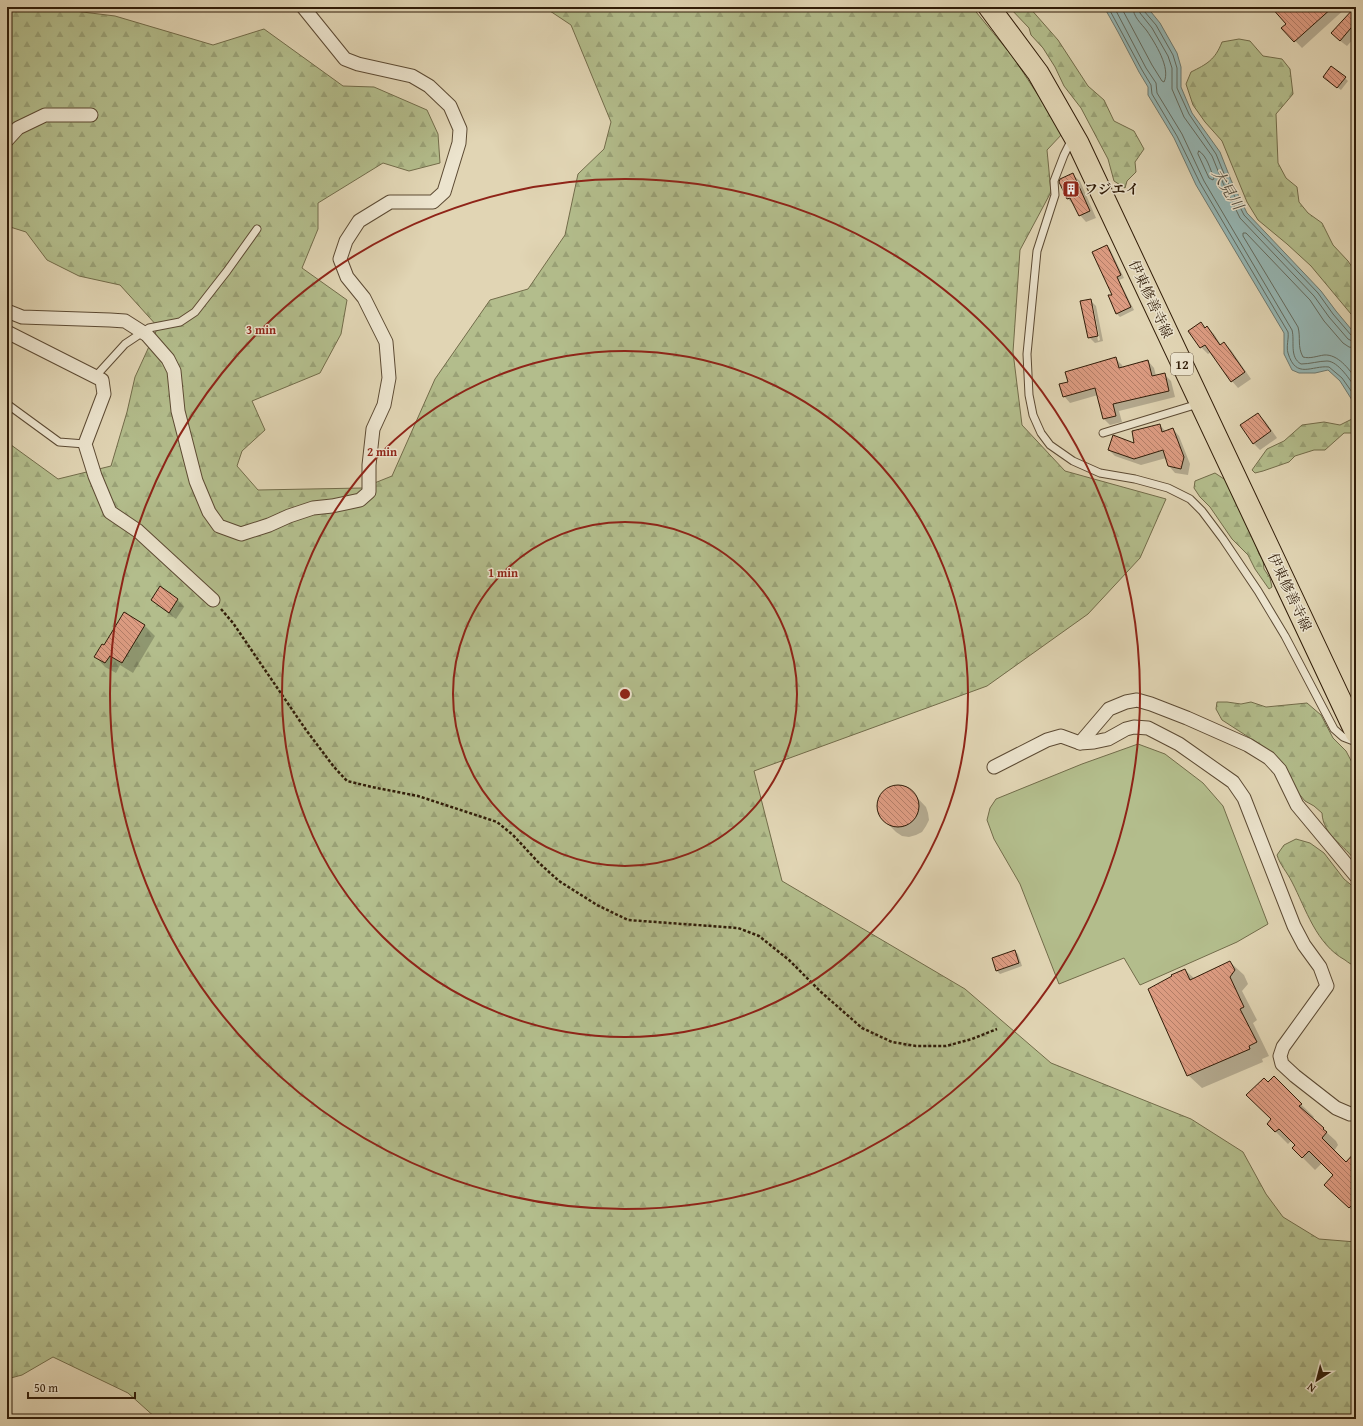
<svg xmlns="http://www.w3.org/2000/svg" width="1363" height="1426" font-family="'Gentium Book Plus','Noto Serif JP',serif">
	<defs>
		<pattern id="forest-firs" width="22" height="20" patternUnits="userSpaceOnUse"><rect width="22" height="20" fill="#b3bd8c"/><path d="M5 1l3.5 6h-7zM16 11l3.5 6h-7z" fill="#9aa277"/></pattern>
		<pattern id="building-back-hatch" width="6" height="6" patternUnits="userSpaceOnUse"><rect width="6" height="6" fill="#dd9c82"/><path d="M-1 5l2 2M0 0l6 6M5-1l2 2" fill="none" stroke="#b47e68"/></pattern>
	</defs>
	<rect width="100%" height="100%" fill="#e1d5b4"/>
	<filter id="stains"><feTurbulence type="fractalNoise" baseFrequency=".005" numOctaves="4"/><feColorMatrix values="0 0 0 0 .2 0 0 0 0 .09 0 0 0 0 .02 0 0 0 .5 -.17"/></filter>
	<radialGradient id="worn" r=".72"><stop offset=".6" stop-color="#630" stop-opacity="0"/><stop offset="1" stop-color="#630" stop-opacity=".3"/></radialGradient>
	<g fill="url(#forest-firs)" stroke="#726c4a">
		<polygon points="7,7 42,7 115,16 213,45 264,29 343,86 374,87 427,110 438,134 440,163 409,171 383,163 318,203 318,229 302,268 347,300 341,334 320,373 252,401 265,430 242,451 237,466 258,490 362,488 392,476 435,379 490,300 528,289 565,235 578,174 604,149 611,122 571,25 544,7 972,7 1013,57 1063,133 1047,150 1051,192 1020,250 1013,352 1022,425 1065,471 1166,499 1140,558 1088,614 987,686 754,771 782,881 965,989 1051,1063 1191,1119 1243,1152 1266,1194 1283,1217 1319,1239 1356,1242 1356,1419 157,1419 128,1393 53,1357 22,1375 7,1379 7,442 58,479 111,466 127,412 135,377 158,327 120,285 79,276 47,260 26,232 7,226"/>
		<polygon points="1009,7 1029,7 1058,40 1088,86 1104,100 1114,121 1134,131 1144,149 1135,162 1136,172 1127,181 1125,188 1114,181 1108,159 1081,108 1064,86 1055,67 1043,48 1031,35 1029,28"/>
		<path d="M1239,39l11,2 13,15 19,3 8,10 3,25 -17,20 2,49 8,15 11,9 2,15 9,11 14,10 11,22 15,16 8,12v47l-45,-54 -24,-22 -29,-24 -11,-18 -25,-61 -17,-19 -12,-17 -7,-21 5,-12c16,-8 24,-12 31,-30z"/>
		<polygon points="1356,417 1356,433 1344,433 1325,450 1314,450 1295,456 1289,462 1263,471 1255,473 1252,470 1267,449 1284,441 1302,425 1324,422 1340,425"/>
		<polygon points="1215,473 1227,481 1248,522 1259,554 1263,560 1264,569 1270,578 1272,587 1269,589 1255,569 1248,555 1232,539 1210,507 1200,497 1194,488 1195,481"/>
		<path d="M1217,702h10l14,2 10,-2 15,5 41,-4 14,12 12,23 13,13 10,19v92c-11,-17 -33,-26 -34,-49l-8,-7 -9,-5 -10,-12 -15,-28 -13,-12 -45,-29 -6,-11z"/>
		<path d="M1296,839l14,4 14,10 20,26 12,10v76c-5,0 -7,-2 -11,-5 -29,-16 -39,-51 -53,-78 -5,-10 -12,-17 -15,-27l7,-10z"/>
	</g>
	<polygon fill="#b3bd8c" stroke="#726c4a" points="1138,744 1165,754 1203,783 1223,806 1268,924 1237,942 1140,985 1124,958 1059,984 1020,884 994,839 987,820 990,808 996,799 1082,764"/>
	<polygon fill="#96b7b5" stroke="#6d7970" points="1104,7 1147,7 1160,23 1177,53 1181,67 1181,87 1192,113 1220,152 1231,180 1247,213 1321,291 1336,311 1356,335 1356,400 1352,400 1340,381 1328,370 1315,373 1299,373 1292,370 1284,354 1284,333 1196,185 1174,138 1148,95 1148,87 1139,72 1118,32"/>
	<g fill="#0003" fill-rule="evenodd">
		<polygon points="1273,7 1347,7 1302,48 1283,28 1287,24"/>
		<polygon points="1356,7 1356,36 1347,46 1339,40"/>
		<polygon points="1345,78 1348,81 1341,90 1327,80"/>
		<polygon points="1073,175 1080,181 1096,218 1086,222 1080,215 1074,205 1068,199"/>
		<polygon points="1107,246 1110,249 1124,278 1119,280 1134,310 1120,317 1117,314 1114,295"/>
		<path d="M1090,300l6,6 7,35 -8,2 -6,-6zM1091,305h2l7,35 -2,1z"/>
		<polygon points="1201,324 1206,329 1207,327 1214,334 1221,345 1224,343 1231,350 1251,379 1238,388 1232,381 1211,352 1208,354 1201,347"/>
		<polygon points="1115,358 1122,365 1123,368 1148,361 1154,368 1156,376 1164,374 1171,381 1175,397 1119,411 1122,422 1110,425 1104,419 1098,395 1070,403 1064,396 1069,383"/>
		<polygon points="1258,415 1265,421 1277,438 1260,450 1253,443"/>
		<polygon points="1160,425 1166,432 1173,429 1179,436 1190,464 1188,475 1175,473 1169,466 1166,458 1141,465 1115,456 1109,450 1136,444"/>
		<polygon points="161,588 178,600 184,607 176,619 159,606 152,599"/>
		<polygon points="145,626 155,636 133,673 120,665 116,673 105,667 95,656 104,646"/>
		<polygon points="899,785 906,787 911,791 926,807 928,813 929,820 926,826 922,832 916,835 909,837 902,836 896,832 881,817 878,811 879,798 887,788 893,786"/>
		<polygon points="1015,951 1018,954 1022,966 1000,974 997,971"/>
		<polygon points="1230,962 1244,975 1248,984 1242,991 1257,1020 1253,1023 1269,1056 1262,1059 1263,1062 1202,1088 1188,1075 1185,970 1195,979"/>
		<polygon points="1274,1078 1314,1117 1312,1119 1336,1141 1338,1145 1334,1151 1346,1163 1356,1163 1356,1214 1338,1197 1334,1175 1322,1163 1315,1170 1293,1148 1296,1145 1292,1140 1288,1144 1268,1124 1272,1120 1268,1083"/>
	</g>
	<g fill="none" stroke-linecap="round" stroke-linejoin="round">
		<g stroke="#636a5e" stroke-width="1">
			<path d="M1108,7l34,63 9,15 1,9 25,42 23,47 88,149c1,6 -2,15 0,21 8,27 24,12 41,14l13,11 12,17 2,1"/>
			<path d="M1114,7l32,61 10,15 1,10 25,41 22,47 88,149c3,11 -3,27 9,34 9,0 18,-3 26,-3 11,0 24,20 29,28"/>
			<path d="M1121,7l31,58 10,16 2,1c7,-14 -9,-39 -17,-51 -6,-8 -14,-14 -14,-24"/>
			<polyline points="1139,7 1140,13 1152,28 1168,56 1172,68 1172,89 1184,117 1212,156 1223,183 1240,218 1314,296 1329,317 1348,339 1352,341 1356,342"/>
			<polyline points="1144,7 1144,11 1156,25 1173,55 1177,68 1177,88 1189,114 1216,154 1227,181 1244,215 1318,293 1333,314 1351,335 1356,337"/>
			<path d="M1199,151c8,5 11,18 15,27l-1,2 -4,-2 -11,-24z"/>
			<path d="M1356,348l-7,-1 -6,-4 -19,-22 -14,-21 -64,-67h-3v3l55,91c3,11 -1,19 5,30 7,2 14,-1 21,-2 14,-1 25,14 32,24"/>
		</g>
	</g>
	<g fill="url(#building-back-hatch)" stroke="#301c08">
		<polygon points="1271,7 1333,7 1294,42 1281,28 1286,24"/>
		<polygon points="1355,7 1356,7 1356,22 1340,41 1331,33"/>
		<polygon points="1331,66 1346,77 1337,88 1323,77"/>
		<polygon points="1073,173 1090,211 1079,216 1070,198 1067,199 1059,182 1060,179"/>
		<polygon points="1107,245 1121,275 1117,277 1131,307 1116,314 1108,295 1112,295 1092,252"/>
		<polygon points="1091,299 1098,336 1088,338 1080,301"/>
		<polygon points="1201,322 1205,328 1207,326 1220,345 1224,342 1245,372 1231,382 1205,345 1200,348 1188,331"/>
		<polygon points="1116,357 1119,368 1148,360 1152,376 1165,373 1169,391 1113,404 1116,416 1103,419 1095,388 1063,397 1059,384 1068,382 1065,372"/>
		<polygon points="1258,413 1271,431 1253,444 1240,425"/>
		<polygon points="1160,424 1162,432 1173,428 1184,457 1181,469 1168,466 1163,450 1134,459 1108,450 1113,435 1134,443 1132,431"/>
		<polygon points="160,586 178,599 169,613 151,600"/>
		<polygon points="124,612 145,625 122,663 110,656 105,663 94,657 102,644 104,645"/>
		<circle cx="898" cy="806" r="21"/>
		<polygon points="1015,950 1019,963 996,971 992,958"/>
		<polygon points="1230,961 1235,970 1230,977 1244,1007 1240,1009 1257,1042 1249,1046 1250,1049 1187,1076 1148,989 1172,976 1171,975 1185,969 1190,980"/>
		<polygon points="1274,1076 1302,1104 1299,1106 1324,1128 1323,1129 1327,1132 1322,1138 1346,1162 1356,1151 1356,1201 1349,1208 1324,1185 1333,1175 1309,1151 1302,1158 1292,1148 1295,1145 1279,1129 1275,1132 1267,1124 1271,1119 1246,1095 1264,1078 1268,1082"/>
	</g>
	<g fill="none" stroke-linecap="round" stroke-linejoin="round">
		<g stroke="#5c4a33" stroke-width="9">
			<g id="lane">
				<polyline points="1072,139 1064,155 1054,181 1055,195 1037,251 1027,354 1029,395 1033,415 1041,433 1050,445 1073,461 1100,473 1135,479 1168,488 1190,499 1202,511 1223,539 1258,591 1285,636 1334,729 1343,737 1356,742"/>
				<polyline points="95,377 125,344 149,328 180,322 195,312 227,271 257,229"/>
				<polyline points="7,404 59,442 85,444"/>
				<polyline points="1103,433 1198,404"/>
			</g>
		</g>
		<g stroke="#5c4a33" stroke-width="15">
			<g id="street">
				<polyline points="7,140 18,128 45,115 91,115"/>
				<polyline points="7,311 22,317 110,320 125,321 147,335 168,359 174,371 178,411 196,481 209,512 219,526 241,534 269,525 289,516 313,508 332,506 360,500 369,492 369,465 373,429 384,405 389,378 386,342 364,298 347,277 340,259 346,241 359,221 390,202 433,202 444,192 459,143 460,129 450,106 429,86 412,76 358,64 345,59 303,7"/>
				<polyline points="7,332 102,380 104,394 85,444 95,476 110,512 138,531 213,600"/>
				<polyline points="1080,743 1109,709 1126,702 1137,700 1151,704 1187,718 1248,745 1269,758 1280,770 1297,805 1356,876"/>
				<polyline points="994,767 1047,740 1061,736 1080,743 1094,742 1108,739 1126,729 1134,727 1148,728 1179,744 1233,782 1244,798 1294,926 1304,945 1320,967 1327,986 1283,1047 1280,1056 1282,1064 1295,1076 1336,1108 1350,1114 1356,1113"/>
			</g>
		</g>
		<g stroke="#301c08" stroke-width="23">
			<polyline id="primary" points="989,7 1038,73 1078,143 1356,733"/>
		</g>
		<polyline stroke="#301c08" stroke-width="2.5" stroke-dasharray="3 2" stroke-linecap="butt" points="221,609 233,623 306,730 334,767 347,781 372,787 418,796 497,822 513,835 538,862 559,881 597,905 628,920 738,928 759,936 789,960 821,992 862,1028 892,1042 916,1046 946,1046 972,1039 997,1029"/>
		<use href="#lane" stroke="#ece4ce" stroke-width="7"/>
		<use href="#street" stroke="#ece4ce" stroke-width="13"/>
		<use href="#primary" stroke="#e1d5b4" stroke-width="21"/>
	</g>
	<g fill="none" stroke="#8f2418" stroke-width="2">
		<circle cx="625" cy="694" r="172"/>
		<circle cx="625" cy="694" r="343"/>
		<circle cx="625" cy="694" r="515"/>
	</g>
	<defs>
		<g id="building-square" transform="scale(0.9)"><rect x="-9" y="-9" width="18" height="18" rx="4" fill="#8f2418" stroke="#ece4ce"/><path d="M-4-6H4V6H1V3H-1V6H-4ZM-2.5-4.3h1.7v1.8h-1.7ZM.8-4.3h1.7v1.8H.8ZM-2.5-1h1.7V.8h-1.7ZM.8-1h1.7V.8H.8Z" fill="#fff"/></g>
	</defs>
	<g fill-rule="evenodd">
		<use href="#building-square" x="1071" y="189"/>
	</g>
	<g text-anchor="middle" dominant-baseline="central" stroke-width="3" stroke-linejoin="round" paint-order="stroke">
		<rect fill="#ece4ce" stroke="#685843" stroke-width="1" x="1171" y="353" width="22" height="22" rx="3"/>
		<g font-size="13" font-weight="bold" fill="#301c08">
			<text x="1182" y="364">12</text>
		</g>
		<g font-size="14" font-weight="bold" fill="#301c08" stroke="#ece4ce" text-anchor="start">
			<text x="1084" y="189">フジエイ</text>
		</g>
		<g font-size="14" fill="#301c08" stroke="#ece4ce">
			<text transform="translate(1151 299) rotate(65)">伊東修善寺線</text>
			<text transform="translate(1290 592) rotate(65)">伊東修善寺線</text>
		</g>
		<g font-size="15" font-style="italic" fill="#4f4a3c" stroke="#ece4ce">
			<text transform="translate(1228 189) rotate(58)">大見川</text>
		</g>
	</g>
	<circle cx="625" cy="694" r="6" fill="#8f2418" stroke="#ece4ce" stroke-width="2"/>
	<g font-size="12" text-anchor="middle" font-weight="bold" fill="#8f2418" stroke="#ece4ce" stroke-width="3" stroke-linejoin="round" paint-order="stroke">
		<text x="261" y="334">3 min</text>
		<text x="382" y="456">2 min</text>
		<text x="503" y="577">1 min</text>
	</g>
	<rect width="1363" height="1426" fill="none" stroke="#e1d5b4" stroke-width="24"/>
	<rect x="8" y="8" width="1347" height="1410" fill="none" stroke="#301c08" stroke-width="2"/>
	<rect x="12" y="12" width="1339" height="1402" fill="none" stroke="#301c08"/>
	<g transform="translate(1317 1380) rotate(216)" stroke="#ece4ce" stroke-width="3" paint-order="stroke">
	<path d="M0-3L7 15L0 10L-7 15Z" fill="#301c08"/>
	<text y="-6" font-size="11" font-weight="bold" text-anchor="middle" fill="#301c08">N</text>
	</g>
	<path d="M28 1392v6h107v-6" fill="none" stroke="#301c08" stroke-width="2"/>
	<text x="34" y="1392" font-size="12" fill="#301c08" stroke="#ece4ce" stroke-width="3" paint-order="stroke">50 m</text>
	<rect width="100%" height="100%" filter="url(#stains)"/>
	<rect width="100%" height="100%" fill="url(#worn)"/>
</svg>
